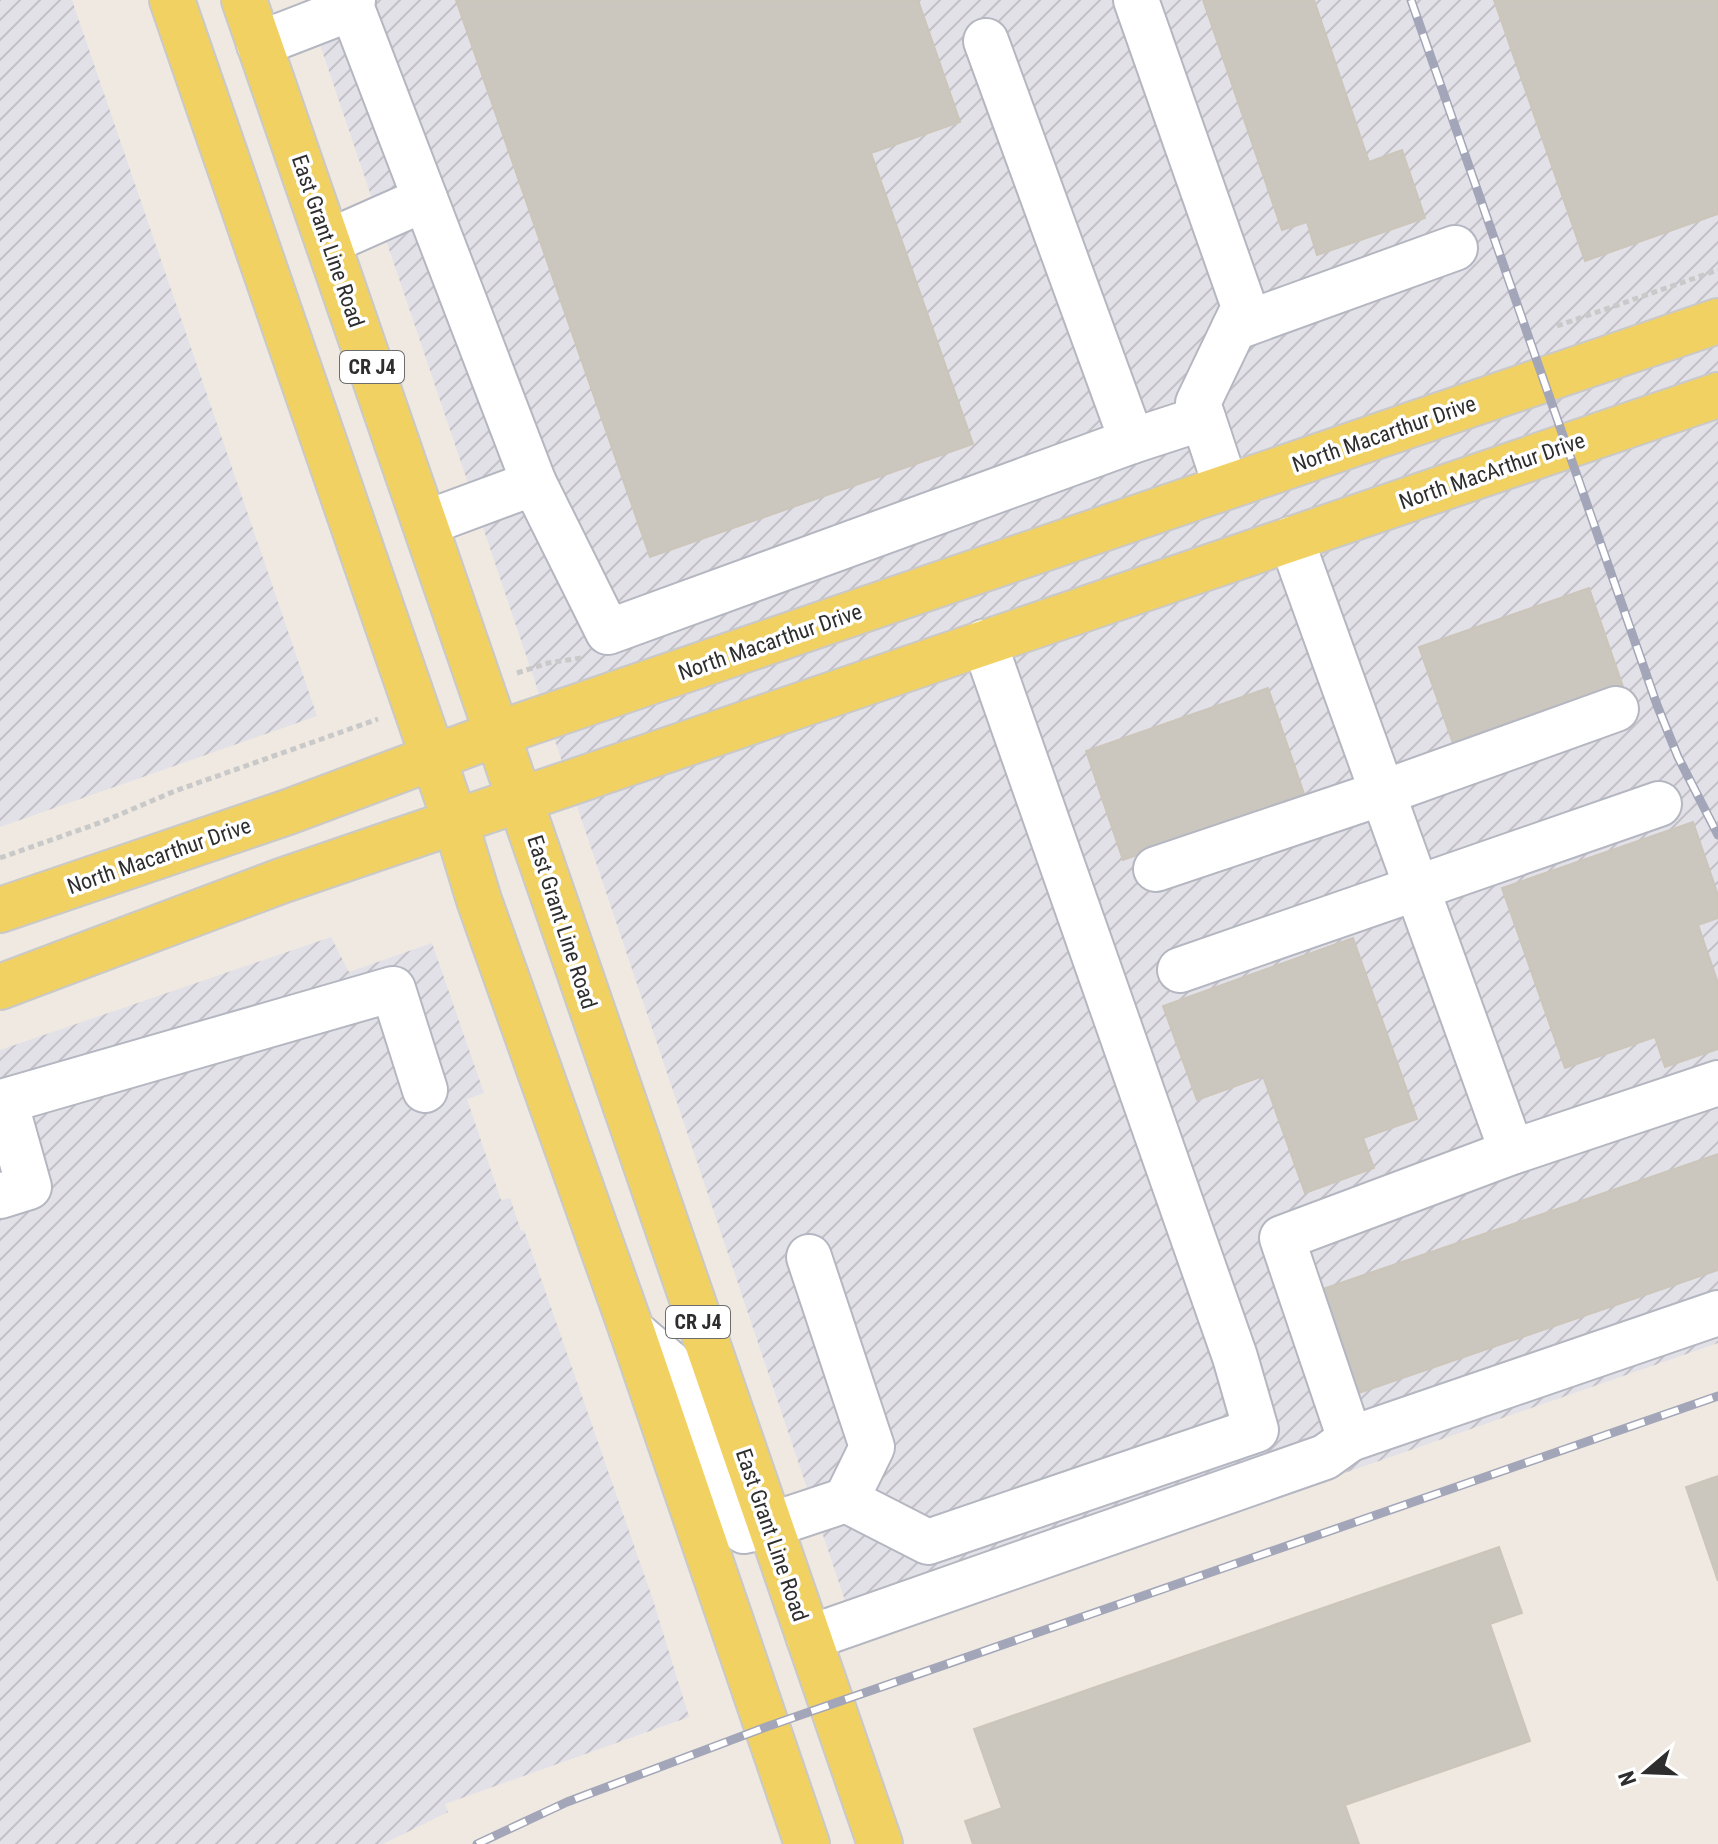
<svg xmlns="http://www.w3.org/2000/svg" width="1718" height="1844" font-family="'Roboto Condensed',sans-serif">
	<defs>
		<pattern id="industrial-furrows" width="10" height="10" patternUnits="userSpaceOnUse" patternTransform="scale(2)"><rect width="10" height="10" fill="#e3e1e8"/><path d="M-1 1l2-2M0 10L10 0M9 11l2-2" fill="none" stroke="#c3c1c7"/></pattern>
	</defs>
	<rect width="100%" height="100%" fill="#efe9e1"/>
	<g fill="url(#industrial-furrows)">
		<polygon points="0,0 72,0 317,716 0,827"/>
		<polygon points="305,0 1718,0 1718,1343 859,1642"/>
		<polygon points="331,937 349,972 432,943 484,1093 467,1099 501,1200 510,1198 521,1231 524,1230 653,1600 689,1717 445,1804 448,1812 383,1844 0,1844 0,1050"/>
	</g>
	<g fill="#cbc7bf" stroke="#cbc5ba" stroke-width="2">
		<polygon points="456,0 918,0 960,122 871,153 973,444 650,557"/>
		<polygon points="1203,0 1314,0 1369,162 1402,150 1425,218 1317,255 1307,222 1282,230"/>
		<polygon points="1494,0 1718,0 1718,214 1585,261"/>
		<polygon points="1589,588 1623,687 1454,746 1419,647"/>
		<polygon points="1268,688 1305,797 1123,860 1086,751"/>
		<polygon points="1693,822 1718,895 1718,918 1698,925 1718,983 1718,1049 1665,1067 1655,1037 1565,1068 1502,888"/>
		<polygon points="1353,938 1417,1119 1363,1138 1374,1168 1305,1193 1263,1076 1197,1100 1163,1006"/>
		<polygon points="1718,1154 1718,1270 1350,1396 1314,1292"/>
		<polygon points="1718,1476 1718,1581 1686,1487"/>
		<polygon points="1499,1547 1522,1613 1490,1624 1530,1741 1345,1805 1359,1844 973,1844 965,1821 1002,1808 974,1729"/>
	</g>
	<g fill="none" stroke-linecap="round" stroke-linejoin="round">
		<g stroke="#b4b7c1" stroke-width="48">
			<g id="minor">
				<polyline points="353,0 352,8 534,483 426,523"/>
				<polyline points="1136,0 1244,307 1198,403 1226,487"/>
				<polyline points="986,41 1132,441"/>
				<polyline points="259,44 352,8"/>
				<polyline points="328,242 425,199"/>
				<polyline points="1234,328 1455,248"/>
				<polyline points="534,483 608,632 1132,441 1203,418"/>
				<polyline points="1291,539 1512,1152 1282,1238 1350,1439 1718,1313"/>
				<polyline points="1156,869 1382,793 1616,709"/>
				<polyline points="1180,970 1659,804"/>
				<polyline points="1512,1152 1718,1083"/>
				<polyline points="0,1196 29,1187 5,1101 393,989 425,1090"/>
				<polyline points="809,1257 872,1447 846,1500"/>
				<polyline points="632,1331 668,1362 678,1376 731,1520 744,1531 768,1526 846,1500 928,1542 1256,1430 1235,1357 984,642"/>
				<polyline points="809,1638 1325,1457 1350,1439"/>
			</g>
		</g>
		<g stroke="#c9c9c9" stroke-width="48">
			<g id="major">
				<polyline points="172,0 455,821 479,900 632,1331 807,1844"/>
				<path d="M244,0c213,614 423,1229 636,1844"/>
				<polyline points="0,910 288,812 499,733 1718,321"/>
				<polyline points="0,987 281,881 392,843 1718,395"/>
			</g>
		</g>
		<g stroke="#c9c9c9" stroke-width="5" stroke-dasharray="6 4" stroke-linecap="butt">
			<polyline points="1557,326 1718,270"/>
			<polyline points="517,673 548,663 581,658"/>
			<polyline points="0,858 102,822 175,791 378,719"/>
		</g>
		<use href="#minor" stroke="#fff" stroke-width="44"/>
		<use href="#major" stroke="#f2d163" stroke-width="44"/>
		<g stroke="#a3a6b8" stroke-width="9">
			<g id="rail">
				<polyline points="1411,0 1657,705 1678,757 1718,835"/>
				<polyline points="477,1844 567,1802 766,1727 1718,1396"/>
			</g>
		</g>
		<use href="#rail" stroke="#fff" stroke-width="6" stroke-dasharray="18" stroke-linecap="butt"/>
	</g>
	<g text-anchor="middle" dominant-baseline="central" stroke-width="7" stroke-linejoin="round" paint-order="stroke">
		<g fill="#fff" stroke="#6d6d6d" stroke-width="2">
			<rect x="340" y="351" width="64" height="32" rx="6"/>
			<rect x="666" y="1306" width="64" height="32" rx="6"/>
		</g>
		<g font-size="20" font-weight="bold" fill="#2e2e2e">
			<text x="372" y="367">CR J4</text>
			<text x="698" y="1322">CR J4</text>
		</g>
		<g font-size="22" fill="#2e2e2e" stroke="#fff">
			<text transform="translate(328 241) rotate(71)">East Grant Line Road</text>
			<text transform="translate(1384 434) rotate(-19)">North Macarthur Drive</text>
			<text transform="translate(1492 471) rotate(-19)">North MacArthur Drive</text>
			<text transform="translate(770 642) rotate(-19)">North Macarthur Drive</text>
			<text transform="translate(159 856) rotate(-19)">North Macarthur Drive</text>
			<text transform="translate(562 922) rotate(72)">East Grant Line Road</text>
			<text transform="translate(772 1535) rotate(71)">East Grant Line Road</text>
		</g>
	</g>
	<g transform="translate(1646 1772) rotate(251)" stroke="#ffffff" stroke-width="6" paint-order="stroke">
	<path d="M0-6L14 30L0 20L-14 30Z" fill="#2e2e2e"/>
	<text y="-12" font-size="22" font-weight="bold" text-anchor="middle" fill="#2e2e2e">N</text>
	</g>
</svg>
